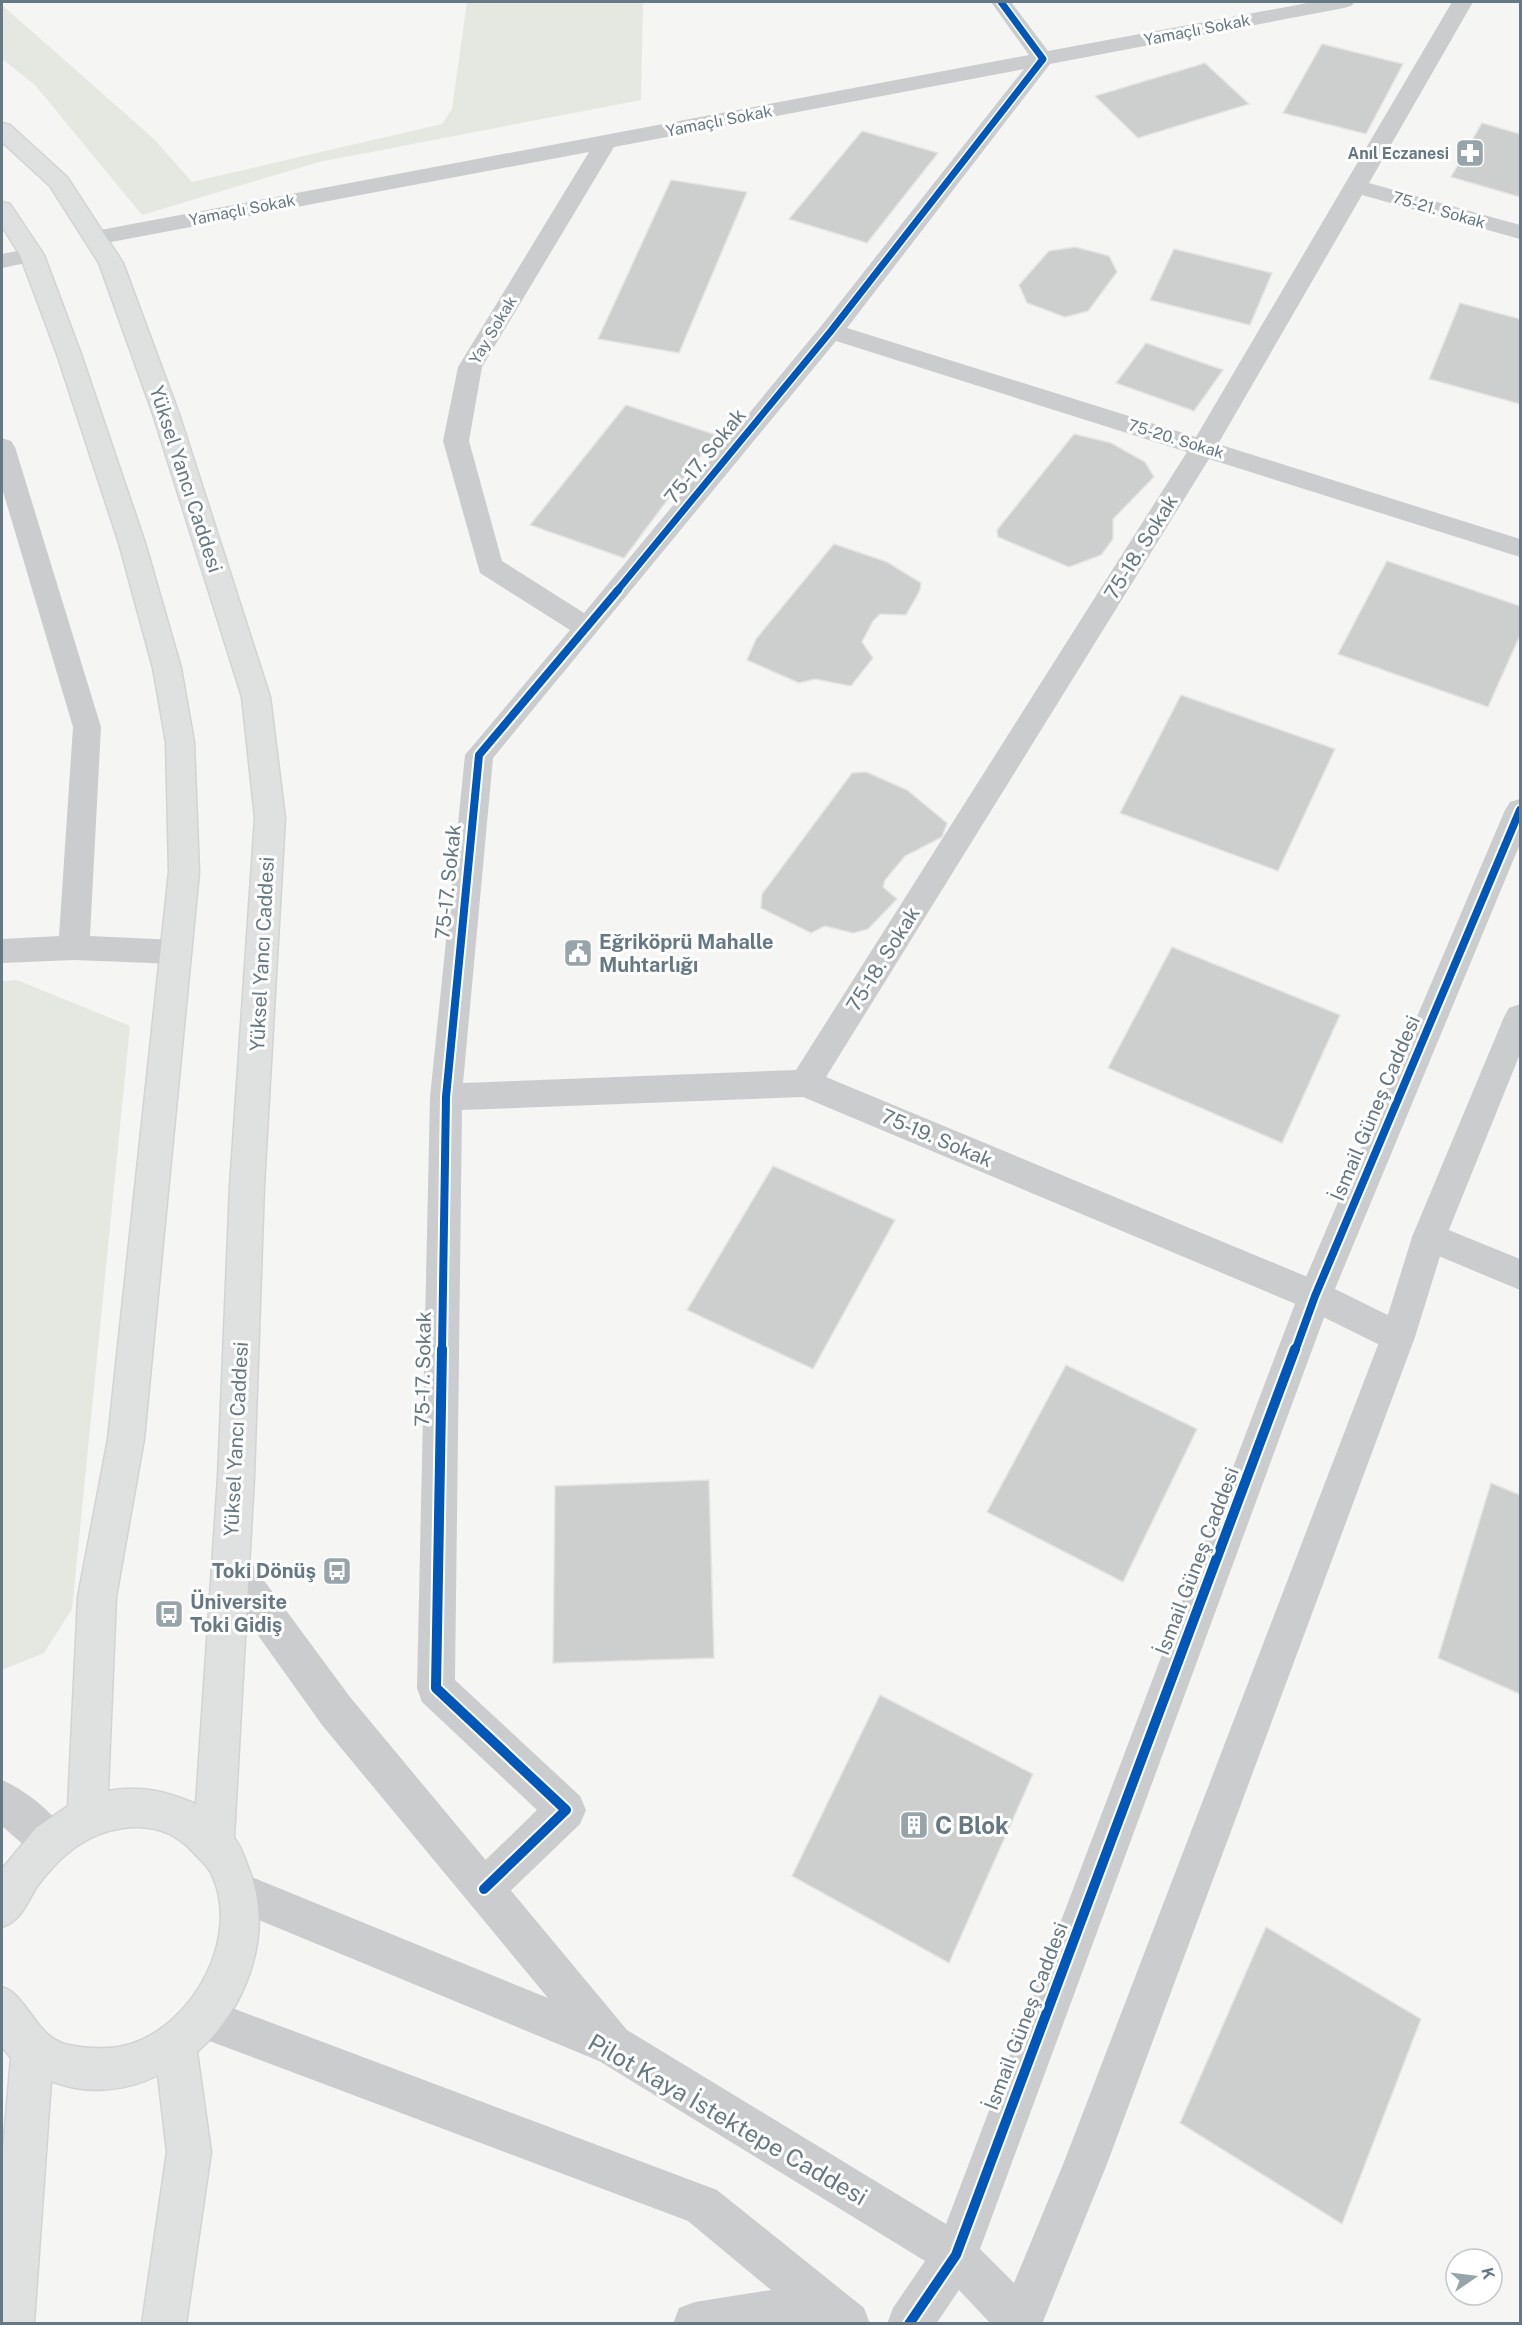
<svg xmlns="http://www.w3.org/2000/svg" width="1522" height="2325" font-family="'Public Sans',sans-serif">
	<rect width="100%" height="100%" fill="#f5f5f3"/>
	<g fill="#e4e8e1">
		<polygon points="467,2 643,2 641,100 319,162 142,215 35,85 2,59 2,5 154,139 192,182 442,124 452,109"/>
		<polygon points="17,980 130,1026 72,1609 44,1653 2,1670 2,981"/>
	</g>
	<g fill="#cdcece" stroke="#e4e4e3" stroke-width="1.5">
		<polygon points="1322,44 1403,64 1366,134 1283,113"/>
		<polygon points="1205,63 1249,104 1138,138 1095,96"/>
		<polygon points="1482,123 1520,134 1520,197 1451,177"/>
		<polygon points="862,131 938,153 867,243 789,219"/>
		<polygon points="671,180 747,192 679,353 598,339"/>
		<polygon points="1075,247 1109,256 1117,272 1088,311 1065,317 1027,303 1019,285 1049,251"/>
		<polygon points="1174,249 1272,273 1250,325 1150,300"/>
		<polygon points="1460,303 1520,319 1520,404 1429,379"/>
		<polygon points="1146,343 1223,370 1194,411 1116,383"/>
		<polygon points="626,405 716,435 624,558 530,525"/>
		<polygon points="1074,434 1111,443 1145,462 1154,477 1113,519 1113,539 1101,555 1069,567 998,537 997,530"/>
		<polygon points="834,544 887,562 921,583 920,590 906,615 880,614 873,621 862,642 873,658 851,686 815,679 799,683 747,660 756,639"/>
		<polygon points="1387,561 1520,606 1520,635 1488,707 1338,654"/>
		<polygon points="1181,695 1335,749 1278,871 1120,813"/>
		<polygon points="866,772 907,790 947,823 942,837 905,856 885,880 883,887 897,899 868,929 853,933 825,926 811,933 761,908 762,894 852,773"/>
		<polygon points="1172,947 1340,1015 1282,1143 1108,1068"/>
		<polygon points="773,1166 895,1220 813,1369 687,1310"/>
		<polygon points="1066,1365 1197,1429 1123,1582 987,1512"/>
		<polygon points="709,1480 714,1658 553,1663 555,1486"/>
		<polygon points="1491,1483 1520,1495 1520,1694 1438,1658"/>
		<polygon points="880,1695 1033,1774 949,1963 792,1876"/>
		<polygon points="1266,1927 1421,2019 1342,2224 1180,2123"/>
	</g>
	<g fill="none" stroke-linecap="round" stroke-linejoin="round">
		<g stroke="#d2d3d4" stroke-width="3">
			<path id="secondary" d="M2,123l8,2 57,52 56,86 56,151 91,283 15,121 -21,368 -10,291 -20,361c7,8 10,19 14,29 27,64 0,140 -51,185l14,100 -25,172h-44l25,-172 -9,-77c-33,17 -72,20 -107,6l-17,243h-32v-163l9,-103 -9,-11v-60c27,9 32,50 66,58 19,4 44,5 63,-1 64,-21 111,-109 80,-171 -4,-8 -12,-14 -18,-21 -18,-20 -42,-28 -70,-24 -37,5 -66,30 -87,60 -10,16 -15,33 -34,39v-58l34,-41 32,-22 10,-209 30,-158 61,-567 -3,-130 -13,-74 -34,-125 -62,-189 -37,-99 -18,-29v-24l8,2 34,51 37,99 64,189 36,125 13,74 5,130 -55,567 -28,158 -8,194c33,-6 58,0 88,13l22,-327 12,-291 25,-368 -13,-121 -89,-283 -54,-151 -49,-77 -48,-44z"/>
		</g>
		<g fill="#cacccd" fill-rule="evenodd">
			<path d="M991,2h20l37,49 265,-49h42l-4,4 -7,2 -294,56 -203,264 349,109 256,-435h21l-104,181 151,42v14l-158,-44 -144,249 302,95v18l-311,-98 -383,618 501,208 83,41 5,11 -5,11 -12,5 -12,-5 -83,-41 -500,-210 -341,13 -7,570 125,116 6,14 -6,14 -82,79 -14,6 -14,-6 -6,-14 6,-14 67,-65 -115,-108 -5,-14 13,-591 35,-342 105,-125 -90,-57 -37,-132 15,-74 131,-215 -494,93 -8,-2 -4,-5 4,-5 8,-2 934,-176zM1024,69l-202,256 -238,288 -82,-52 -33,-120 13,-74 132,-220zM836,341l351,111 -391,618 -333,13 30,-325z"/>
			<polygon points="32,248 40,250 44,255 40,260 2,268 2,254"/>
			<polygon points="2,438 11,441 15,447 101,727 90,936 176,940 187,943 191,952 187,961 176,964 74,960 2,963 2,939 59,936 73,727 2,488"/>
			<polygon points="1429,1222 1520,1259 1520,1290 1417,1247 1412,1237 1417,1227"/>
		</g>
		<g fill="#cacccd" fill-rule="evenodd">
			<polygon points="1520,799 1520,844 1332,1296 980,2249 1014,2283 1064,2162 1381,1337 1412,1237 1504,1017 1509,1008 1520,1004 1520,1054 1446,1237 1415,1337 1107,2164 1042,2324 991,2324 959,2290 936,2324 887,2324 893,2308 925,2261 599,2061 225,1906 219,1892 225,1878 239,1872 548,1998 322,1725 217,1578 211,1565 217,1552 230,1547 243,1552 350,1697 627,2030 946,2224 1298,1296 1505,810 1510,802"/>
			<path d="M2,1780c25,11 57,36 67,61l-6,14 -14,6 -14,-6 -33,-29z"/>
			<polygon points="203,1997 717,2190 864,2308 870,2324 673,2324 679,2308 695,2302 771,2290 688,2221 188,2033 182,2018 188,2003"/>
		</g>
		<use href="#secondary" fill="#dfe0e0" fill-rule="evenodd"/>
		<g stroke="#fff" stroke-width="10">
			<polyline id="cycleway-far2" points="617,591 831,331 1043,59 1001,2"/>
		</g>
		<g stroke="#fff" stroke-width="12">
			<g id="cycleway-far1">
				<polyline points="442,1351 446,1097 479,755 618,590"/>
				<polyline points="1295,1351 1315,1296 1520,810"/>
			</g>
		</g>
		<g stroke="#fff" stroke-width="14">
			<g id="cycleway">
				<polyline points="442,1349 436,1688 566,1810 484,1889"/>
				<polyline points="909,2324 956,2255 1295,1349"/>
			</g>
		</g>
		<use href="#cycleway-far2" stroke="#0057b8" stroke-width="7"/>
		<use href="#cycleway-far1" stroke="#0057b8" stroke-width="8"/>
		<use href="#cycleway" stroke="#0057b8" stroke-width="10"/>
	</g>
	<defs>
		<g id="pharmacy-square" transform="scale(1.5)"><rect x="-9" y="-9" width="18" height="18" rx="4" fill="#97a4aa" stroke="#fff"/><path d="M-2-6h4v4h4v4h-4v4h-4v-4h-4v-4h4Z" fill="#fff"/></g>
		<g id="civic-square" transform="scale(1.5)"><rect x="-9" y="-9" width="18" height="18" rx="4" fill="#97a4aa" stroke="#fff"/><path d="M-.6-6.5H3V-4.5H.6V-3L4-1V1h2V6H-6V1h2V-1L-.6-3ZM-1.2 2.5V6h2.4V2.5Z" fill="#fff"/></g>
		<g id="bus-square" transform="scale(1.5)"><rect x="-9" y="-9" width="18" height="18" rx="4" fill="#97a4aa" stroke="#fff"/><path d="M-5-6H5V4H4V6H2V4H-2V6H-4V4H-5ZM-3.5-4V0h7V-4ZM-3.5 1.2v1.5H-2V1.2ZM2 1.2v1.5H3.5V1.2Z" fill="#fff"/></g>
		<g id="building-square" transform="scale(1.5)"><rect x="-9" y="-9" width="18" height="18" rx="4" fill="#97a4aa" stroke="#fff"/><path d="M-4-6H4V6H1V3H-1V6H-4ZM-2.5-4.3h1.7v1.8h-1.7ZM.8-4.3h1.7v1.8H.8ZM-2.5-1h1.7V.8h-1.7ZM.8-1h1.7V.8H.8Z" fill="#fff"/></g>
	</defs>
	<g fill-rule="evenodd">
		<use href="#pharmacy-square" x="1470" y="153"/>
		<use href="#civic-square" x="578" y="953"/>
		<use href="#bus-square" x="337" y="1571"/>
		<use href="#bus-square" x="169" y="1614"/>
		<use href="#building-square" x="914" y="1825"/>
	</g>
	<g text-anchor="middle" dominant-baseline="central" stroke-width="6" stroke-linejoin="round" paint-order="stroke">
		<g font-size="16" fill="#657883" stroke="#fff">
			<text transform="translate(1197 30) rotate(-11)">Yamaçlı Sokak</text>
			<text transform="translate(719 121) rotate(-11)">Yamaçlı Sokak</text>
			<text transform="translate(242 210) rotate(-11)">Yamaçlı Sokak</text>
			<text transform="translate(1439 210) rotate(16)">75-21. Sokak</text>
			<text transform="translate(493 330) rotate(-59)">Yay Sokak</text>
			<text transform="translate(1176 439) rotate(17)">75-20. Sokak</text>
		</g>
		<g font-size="16" font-weight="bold" fill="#657883" stroke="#fff" text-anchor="end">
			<text x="1449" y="153">Anıl Eczanesi</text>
		</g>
		<g font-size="20" fill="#657883" stroke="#fff">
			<text transform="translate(705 456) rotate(-51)">75-17. Sokak</text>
			<text transform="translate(186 479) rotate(72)">Yüksel Yancı Caddesi</text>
			<text transform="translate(1141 547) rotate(-58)">75-18. Sokak</text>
			<text transform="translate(448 882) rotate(-84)">75-17. Sokak</text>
			<text transform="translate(262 954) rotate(-87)">Yüksel Yancı Caddesi</text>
			<text transform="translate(883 959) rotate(-58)">75-18. Sokak</text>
			<text transform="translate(1375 1108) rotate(-67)">İsmail Güneş Caddesi</text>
			<text transform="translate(937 1138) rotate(23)">75-19. Sokak</text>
			<text transform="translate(423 1369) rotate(-89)">75-17. Sokak</text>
			<text transform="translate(236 1439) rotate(-87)">Yüksel Yancı Caddesi</text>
			<text transform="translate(1197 1561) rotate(-69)">İsmail Güneş Caddesi</text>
			<text transform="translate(1026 2016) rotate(-69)">İsmail Güneş Caddesi</text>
		</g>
		<g font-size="20" font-weight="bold" fill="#657883" stroke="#fff" text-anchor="start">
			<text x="599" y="942">Eğriköprü Mahalle<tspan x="599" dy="23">Muhtarlığı</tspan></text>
			<text x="316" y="1571" text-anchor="end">Toki Dönüş</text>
			<text x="190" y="1602">Üniversite<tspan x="190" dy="23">Toki Gidiş</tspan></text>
		</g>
		<g font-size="24" font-weight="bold" fill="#657883" stroke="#fff" text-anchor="start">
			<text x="935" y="1825">C Blok</text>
		</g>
		<g font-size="24" fill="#657883" stroke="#fff">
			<text transform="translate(728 2119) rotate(30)">Pilot Kaya İstektepe Caddesi</text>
		</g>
	</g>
	<rect width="1522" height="2325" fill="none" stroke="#657883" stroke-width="6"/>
	<g transform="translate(1474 2277) rotate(76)"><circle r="28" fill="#ffffff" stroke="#c1c9cd" stroke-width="1.5"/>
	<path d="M0-4.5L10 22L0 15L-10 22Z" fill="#97a4aa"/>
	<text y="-9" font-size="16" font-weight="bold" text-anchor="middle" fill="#657883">K</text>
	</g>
</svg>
